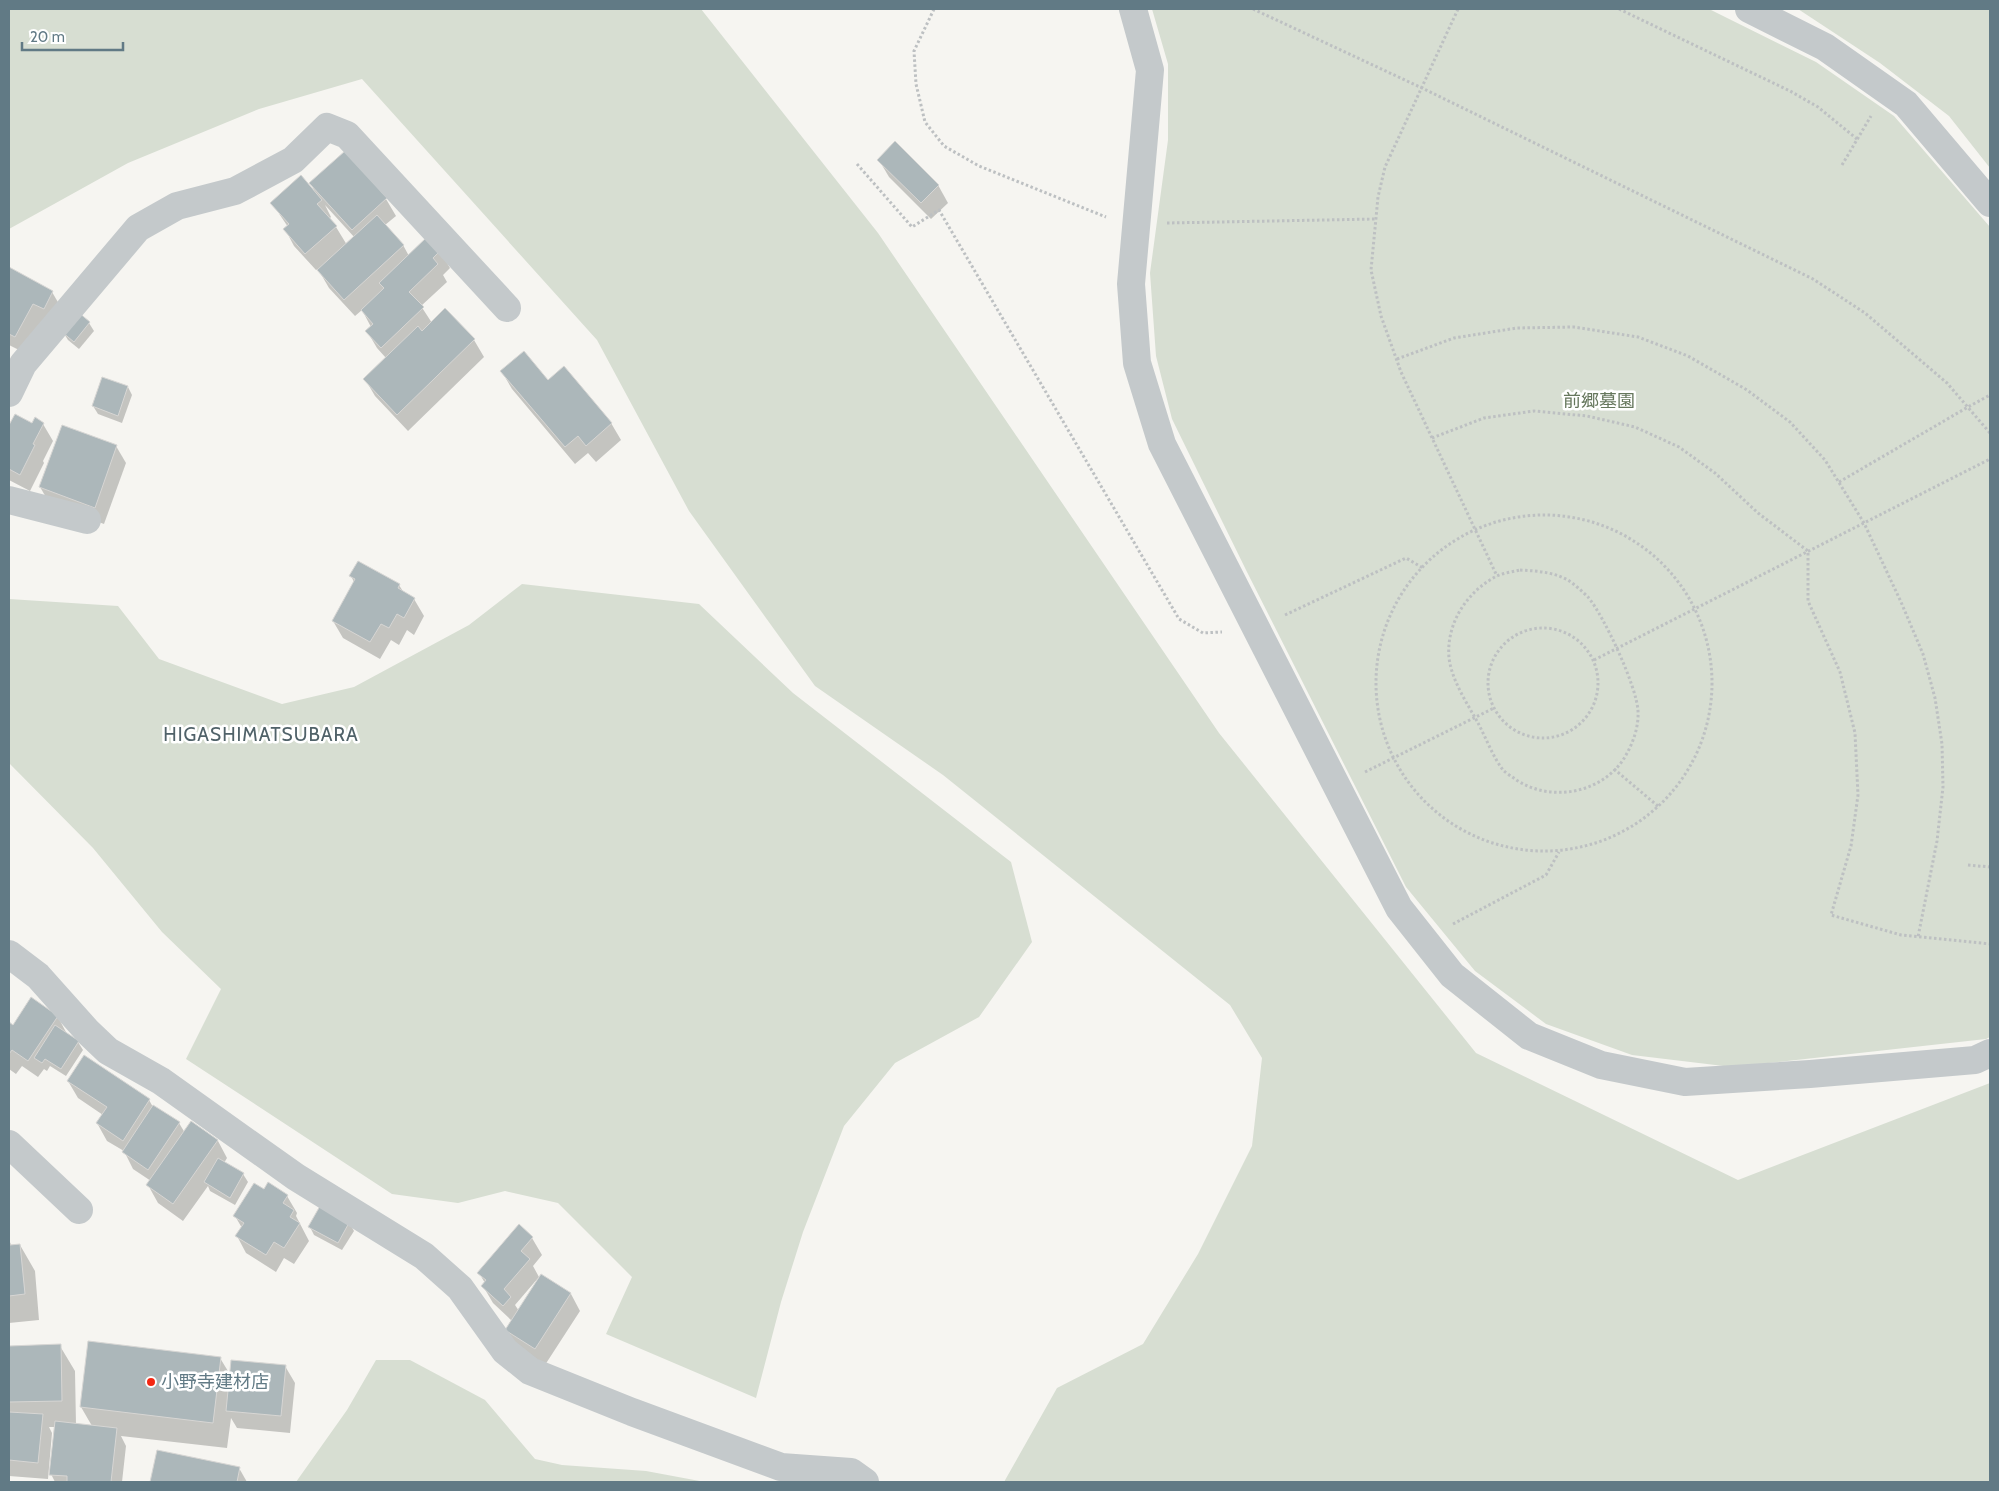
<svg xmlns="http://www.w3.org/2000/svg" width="1999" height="1491" font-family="Cabin,'Noto Sans JP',sans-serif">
	<rect width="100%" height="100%" fill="#f6f5f1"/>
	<g fill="#d7ded2">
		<polygon points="9,9 701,9 878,233 1219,733 1476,1053 1738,1180 1990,1083 1990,1482 1004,1482 1057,1388 1143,1344 1198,1254 1252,1146 1262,1058 1230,1005 943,775 815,686 689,511 597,340 362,79 259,109 128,163 9,229"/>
		<polygon points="1152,9 1709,9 1816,62 1894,116 1990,227 1990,1037 1986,1039 1732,1067 1632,1055 1546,1024 1475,971 1406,887 1247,572 1172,419 1156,356 1150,273 1168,140 1168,64"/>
		<polygon points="1798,9 1990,9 1990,168 1949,116 1880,63"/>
		<polygon points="522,584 699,604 793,693 1011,862 1032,942 979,1017 895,1063 844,1126 803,1232 781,1302 756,1398 606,1334 632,1277 558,1203 505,1191 458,1203 392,1194 186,1059 221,989 162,932 93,848 9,763 9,599 118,606 159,659 282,704 354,687 469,625"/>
		<polygon points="376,1360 410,1360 485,1400 535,1459 562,1465 646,1471 705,1482 296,1482 347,1410"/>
	</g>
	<g fill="#0003" fill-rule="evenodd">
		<polygon points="879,160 938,185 948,203 931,219 889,177"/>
		<path d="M311,183l75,16 10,17 -11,9 18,20 6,11 31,-5 10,17 -7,7 4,7 -26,24 11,17 42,17 10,17 -76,74 -33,-35 -10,-17 21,-21 -9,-10 -10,-17 4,-4 -9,-17 -7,6 -26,-28 -11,-19 -2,1 -22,-24 -9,-17 3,-2 -16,-24 44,-8zM325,205l30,33 -8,7 -11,-18 -7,-8 2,-2z"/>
		<polygon points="10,269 52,292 62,309 25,353 9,345"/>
		<polygon points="89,323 94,331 79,349 68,340 63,332"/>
		<polygon points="502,372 548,382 611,423 621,440 596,462 588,453 575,464 512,389"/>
		<polygon points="128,387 132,395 122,423 98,414 93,406"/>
		<polygon points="15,416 32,425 43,424 53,441 43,461 44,463 30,491 9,480 9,428"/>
		<polygon points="116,446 126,463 104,524 50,504 40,487"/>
		<polygon points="351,576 399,585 404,593 414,599 424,616 414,635 407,630 399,645 391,640 380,659 343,638 333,621 354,582"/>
		<polygon points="58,1017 67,1034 78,1042 83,1050 66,1076 50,1066 47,1071 44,1069 38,1077 22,1066 16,1074 9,1069 9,1021 13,1026"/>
		<polygon points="68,1081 149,1100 153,1107 179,1123 185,1133 218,1141 227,1158 224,1163 243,1174 248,1182 235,1205 210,1191 208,1186 183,1221 158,1203 148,1185 151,1181 133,1169 124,1151 107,1141 97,1123 103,1115 78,1098"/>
		<polygon points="264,1190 287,1196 297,1213 296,1216 309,1241 294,1264 284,1258 276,1272 246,1253 237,1236 242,1228 235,1216"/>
		<polygon points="349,1222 354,1231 342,1250 314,1235 310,1227"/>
		<polygon points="519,1226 532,1238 542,1255 533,1266 539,1277 515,1305 519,1311 542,1276 571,1294 580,1311 545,1365 517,1347 507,1330 512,1321 493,1303 483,1286 485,1283 479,1273"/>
		<polygon points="9,1241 12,1246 20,1245 35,1271 39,1320 9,1323"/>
		<polygon points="60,1346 75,1371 76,1425 92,1426 81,1407 220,1358 231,1376 285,1366 295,1383 290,1433 237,1428 231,1418 227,1448 121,1436 126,1446 122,1482 55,1482 51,1474 56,1427 49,1427 52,1433 48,1479 9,1476 9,1347"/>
		<polygon points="158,1451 239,1468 247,1482 151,1482"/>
	</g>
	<g fill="#acb7ba" stroke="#d7d6d4">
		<polygon points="895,141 939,185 921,203 877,160"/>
		<polygon points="345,151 387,198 352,230 309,183"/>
		<polygon points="301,175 322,200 317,204 337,226 305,254 283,229 289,224 270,203"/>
		<polygon points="377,215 404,245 344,300 317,270"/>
		<polygon points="428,236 441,250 433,258 438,264 409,292 424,307 381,348 365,331 373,324 361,310 384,288 379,283"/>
		<polygon points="9,267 53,291 44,309 33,304 15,337 9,334"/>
		<polygon points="445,308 475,339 397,415 363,379 418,326 422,331"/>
		<polygon points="78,312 90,322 74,342 62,332"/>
		<polygon points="524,351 548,380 564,366 612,423 586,446 578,436 565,447 500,371"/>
		<polygon points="102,377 128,386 118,416 92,406"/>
		<polygon points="15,414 32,423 35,417 44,423 33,444 35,445 20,475 9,469 9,425"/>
		<polygon points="62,425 117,445 95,508 39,487"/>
		<polygon points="358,561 400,584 398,588 415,598 404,618 397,614 389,628 381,624 370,642 332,621 355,579 349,576"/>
		<polygon points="31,997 58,1016 28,1061 12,1050 9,1054 9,1022 13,1025"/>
		<polygon points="55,1025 79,1041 61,1069 45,1059 42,1063 34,1058"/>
		<polygon points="84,1055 150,1099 123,1141 96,1123 107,1107 67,1081"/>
		<polygon points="153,1105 180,1122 148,1170 122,1152"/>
		<polygon points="191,1121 218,1140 173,1204 146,1185"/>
		<polygon points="218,1158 244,1173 230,1198 204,1182"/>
		<polygon points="268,1182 288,1195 283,1203 294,1210 290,1217 300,1223 284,1248 274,1242 266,1255 235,1236 244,1223 233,1216 254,1183 264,1189"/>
		<polygon points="320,1206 350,1221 338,1243 308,1227"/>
		<polygon points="519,1224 533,1237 521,1251 530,1259 504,1289 511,1297 503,1306 481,1286 486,1280 477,1273"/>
		<polygon points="9,1238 10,1245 20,1244 25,1294 9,1296"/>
		<polygon points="541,1274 571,1293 535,1349 505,1330"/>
		<polygon points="88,1341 221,1357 213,1423 80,1407"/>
		<polygon points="61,1344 62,1401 9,1402 9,1346"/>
		<polygon points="231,1360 286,1365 281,1416 226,1411"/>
		<polygon points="9,1412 43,1414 38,1463 9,1460"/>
		<polygon points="55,1421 117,1428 111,1482 67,1482 67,1476 49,1475"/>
		<polygon points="157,1450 240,1467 237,1482 150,1482"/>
	</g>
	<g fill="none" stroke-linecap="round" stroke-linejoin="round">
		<g stroke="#bdc0c2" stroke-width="3" stroke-dasharray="2.5 2.5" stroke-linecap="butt">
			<polyline points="934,9 914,51 916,84 925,122 944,146 979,166 1106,217"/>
			<polyline points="1253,9 1422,88 1813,279 1865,313 1947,383 1990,433"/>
			<polyline points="1458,9 1385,167 1378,197 1371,270 1381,316 1401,372 1497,576"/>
			<polyline points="1619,9 1790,91 1818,107 1857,139"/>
			<polyline points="857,164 912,227 939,210 1179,619 1203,633 1222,632"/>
			<polyline points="1842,165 1871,116"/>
			<polyline points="1167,223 1376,219"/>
			<polyline points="1397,359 1454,338 1517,328 1574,327 1638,337 1688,356 1747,390 1790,422 1825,460 1864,523 1901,602 1923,654 1935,698 1942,744 1943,787 1937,841 1918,937"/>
			<polyline points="1432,438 1484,418 1534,411 1587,416 1635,427 1679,447 1715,473 1758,513 1808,551 1808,601 1840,672 1855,733 1858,795 1851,846 1831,915 1901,935 1990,944"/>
			<polyline points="1839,482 1968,407 1990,395"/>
			<circle cx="1544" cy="683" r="168"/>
			<path d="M1520,570c17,1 33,2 48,10 6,4 15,12 20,17 16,19 49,90 50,114 1,17 -6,35 -15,49 -24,35 -75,42 -108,19 -4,-3 -9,-6 -12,-9 -10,-13 -17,-32 -25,-47 -11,-20 -26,-42 -29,-65 -3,-34 17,-65 46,-81 7,-4 17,-5 25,-7z"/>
			<polyline points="1285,615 1406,558 1423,568"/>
			<circle cx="1543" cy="683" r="55"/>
			<polyline points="1594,660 1990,459"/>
			<polyline points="1614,769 1659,807"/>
			<polyline points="1365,772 1494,708"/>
			<polyline points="1968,865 1990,867"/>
			<polyline points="1453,924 1546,875 1559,852"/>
		</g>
		<g stroke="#c4c9cb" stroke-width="28">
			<polyline points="1133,9 1150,70 1131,284 1137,363 1162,444 1399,908 1452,975 1529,1036 1601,1065 1685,1082 1810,1074 1975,1060 1990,1053"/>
			<polyline points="1749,9 1825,47 1906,104 1990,203"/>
			<polyline points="9,393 23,364 138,228 177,206 235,191 293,160 327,127 347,135 507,308"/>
			<polyline points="9,500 87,520"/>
			<polyline points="9,954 38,976 88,1032 108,1051 161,1081 296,1177 424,1256 460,1288 505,1351 530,1371 632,1412 781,1467 851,1472 865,1482"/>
			<polyline points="9,1144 79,1210"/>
		</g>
	</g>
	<circle fill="#f42713" stroke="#fff" stroke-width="2" cx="151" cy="1382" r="5"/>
	<g text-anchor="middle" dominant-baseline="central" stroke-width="5" stroke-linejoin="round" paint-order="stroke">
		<g font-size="18" fill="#66775d" stroke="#fff">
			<text x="1599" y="401">前郷墓園</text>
		</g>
		<g font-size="18" fill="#617a85" stroke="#fff" text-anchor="start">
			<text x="161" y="1382">小野寺建材店</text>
		</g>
		<g font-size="19" letter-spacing="1" fill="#506269" stroke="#fff">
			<text x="261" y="734">HIGASHIMATSUBARA</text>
		</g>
	</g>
	<rect width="1999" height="1491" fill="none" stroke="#617a85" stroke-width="20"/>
	<path d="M22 42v8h101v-8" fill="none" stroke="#617a85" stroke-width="2.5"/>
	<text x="30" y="42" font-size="15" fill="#617a85" stroke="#ffffff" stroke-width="4" paint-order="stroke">20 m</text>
</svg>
